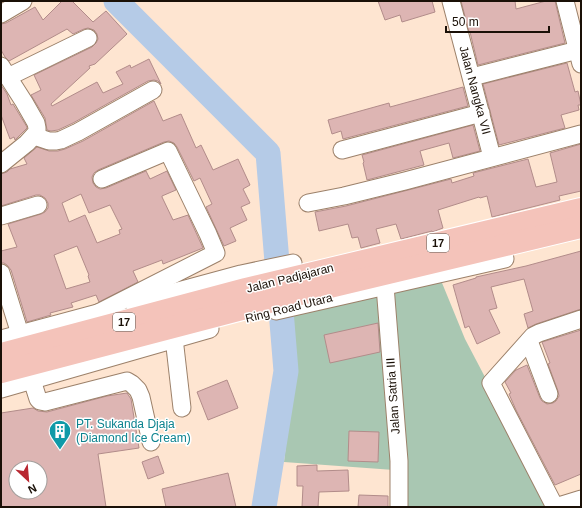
<svg xmlns="http://www.w3.org/2000/svg" width="582" height="508" font-family="Arial,sans-serif">
	<rect width="100%" height="100%" fill="#fee5d1"/>
	<g fill="#a9c7b2">
		<polygon points="440,278 465,339 552,505 534,507 404,507 392,289"/>
		<polygon points="381,289 394,470 284,462 294,374 284,313"/>
	</g>
	<g fill="none" stroke-linecap="round" stroke-linejoin="round">
		<polyline stroke="#b5cbe7" stroke-width="25" points="116,1 268,153 286,371 264,507"/>
	</g>
	<g fill="#ddb5b3" stroke="#b28c8a" fill-rule="evenodd">
		<polygon points="62,1 72,1 93,22 106,11 127,34 95,64 89,66 90,68 51,104 52,106 97,82 103,93 123,84 116,72 130,65 131,68 149,59 161,84 158,81 154,80 148,81 73,123 58,130 51,131 47,130 45,118 31,95 41,90 34,75 92,47 96,43 98,39 97,34 94,30 88,28 84,29 73,34 67,29 9,61 5,57 1,50 1,24 6,23 35,7 43,20"/>
		<polygon points="378,1 432,1 435,12 402,22 400,15 385,20"/>
		<polygon points="461,1 515,1 516,9 546,1 555,1 565,43 478,65 470,32 469,32"/>
		<polygon points="567,63 575,92 578,91 581,105 578,105 579,110 561,115 565,128 499,145 483,84"/>
		<polygon points="1,85 7,94 11,105 13,104 27,127 27,128 15,140 14,137 10,139 1,115"/>
		<polygon points="463,87 468,106 343,139 341,131 332,134 328,120 389,103 390,107"/>
		<path d="M154,101l9,20 18,-7 15,34 5,-3 12,25 25,-11 12,26 -7,4 7,14 -9,4 6,13 -17,8 6,13 -12,5 -18,-39 6,-3 -12,-26 -6,3 -17,-34 -3,-4 -5,-2 -5,1 -66,28 -4,3 -2,4 1,6 3,4 4,2 6,-1 40,-17 4,8 17,-8 9,19 -14,6v1l11,23 15,-5 15,33 -40,16 -1,-4 -29,11 5,11 -39,20 -3,-7 -25,8 2,4 -23,6 1,2 -24,7 -16,-52 -4,-5 -3,-2h-3v-12l16,-4 -9,-23 33,-10 4,-2 3,-4v-5l-3,-5 -5,-3h-4l-35,11v-32l6,-2 3,-3 17,-5 -3,-6 13,-11 12,4h9l7,-2 18,-8zM81,194l8,19 21,-8 12,24 -3,1 1,4 -23,9 -12,-28 -16,7 -7,-19zM77,246l12,29 -1,1 2,6 -24,7 -12,-34z"/>
		<polygon points="473,125 480,151 453,158 449,143 420,151 424,165 367,180 363,163 364,162 362,155"/>
		<polygon points="581,144 581,191 559,196 560,200 492,217 487,196 480,198 479,197 438,210 443,228 435,231 432,232 432,231 401,239 396,224 376,229 380,243 361,248 358,237 352,238 348,224 319,231 315,212 346,206 451,179 452,183 474,176 473,173 528,159 536,187 557,182 550,153"/>
		<polygon points="581,251 581,309 536,324 528,328 524,314 533,311 524,279 491,287 497,308 489,310 500,333 477,344 469,326 465,328 453,285 476,278 476,277 485,275 526,266"/>
		<polygon points="378,323 380,352 330,363 324,335"/>
		<polygon points="581,330 581,474 555,485 516,410 509,394 511,393 505,382 516,370 527,365 540,398 542,401 547,404 553,403 556,401 559,396 558,391 548,364 550,363 542,342"/>
		<polygon points="227,380 238,408 208,420 197,392"/>
		<path d="M127,393l4,6 8,49 -41,6 8,53h-105v-94l32,-5 5,3 9,1 60,-16zM16,468h24v24h-24z"/>
		<polygon points="349,431 379,432 378,462 348,461"/>
		<polygon points="158,456 164,473 148,479 142,462"/>
		<polygon points="317,465 317,471 348,470 349,491 319,492 318,507 302,507 303,486 297,486 297,466"/>
		<polygon points="228,473 236,507 166,507 162,489"/>
		<polygon points="359,495 388,496 388,507 358,507"/>
	</g>
	<g fill="none" stroke-linecap="round" stroke-linejoin="round">
		<g stroke="#9c816a" stroke-width="19">
			<g id="minor">
				<polyline points="451,1 492,157"/>
				<polyline points="565,1 581,64"/>
				<polyline points="1,14 23,1"/>
				<polyline points="1,66 24,102 36,123 37,128 37,132 27,143 1,164"/>
				<polyline points="8,77 88,38"/>
				<polyline points="472,77 578,50"/>
				<polyline points="34,136 49,141 56,141 61,140 78,132 153,90"/>
				<polyline points="342,150 481,113"/>
				<polyline points="308,203 344,196 405,181 581,134"/>
				<polyline points="1,216 38,205"/>
				<polyline points="1,273 20,334"/>
				<polyline points="385,286 399,461 399,507"/>
				<polyline points="134,303 241,274 293,263"/>
				<polyline points="276,311 505,259 503,246"/>
				<polyline points="98,313 216,253 208,234 168,151 102,179"/>
				<polyline points="581,319 539,333 533,336 491,383 555,507 581,499"/>
				<polyline points="174,338 182,408"/>
				<polyline points="1,339 109,310"/>
				<polyline points="529,341 549,394"/>
				<polyline points="32,380 38,399 40,401 45,402 127,381 132,384 138,390 141,397 151,442"/>
				<polyline points="1,389 210,329"/>
			</g>
		</g>
		<g stroke="#fff" stroke-width="24">
			<g id="highway">
				<polyline points="1,354 246,289 581,209"/>
				<polyline points="1,372 300,294 581,227"/>
			</g>
		</g>
		<use href="#minor" stroke="#fff" stroke-width="17"/>
		<use href="#highway" stroke="#f4c3ba" stroke-width="22"/>
	</g>
	<defs>
		<g id="building-pin" transform="scale(1.15)"><path d="M0 17L-7.5 6A9.5 9.5 0 1 1 7.5 6Z" fill="#0f9aa8" stroke="#fff"/><path d="M-4-6H4V6H1V3H-1V6H-4ZM-2.5-4.3h1.7v1.8h-1.7ZM.8-4.3h1.7v1.8H.8ZM-2.5-1h1.7V.8h-1.7ZM.8-1h1.7V.8H.8Z" fill="#fff"/></g>
	</defs>
	<g fill-rule="evenodd">
		<use href="#building-pin" x="60" y="431"/>
	</g>
	<g text-anchor="middle" dominant-baseline="central" stroke-width="3" stroke-linejoin="round" paint-order="stroke">
		<g fill="#fff" stroke="#5f5851" stroke-width="1">
			<rect x="427" y="234" width="22" height="18" rx="3"/>
			<rect x="113" y="313" width="22" height="18" rx="3"/>
		</g>
		<g font-size="11" font-weight="bold" fill="#1a1007">
			<text x="438" y="243">17</text>
			<text x="124" y="322">17</text>
		</g>
		<g font-size="12" fill="#1a1007" stroke="#fff">
			<text transform="translate(475 90) rotate(75)">Jalan Nangka VII</text>
			<text transform="translate(290 278) rotate(-14)">Jalan Padjajaran</text>
			<text transform="translate(289 308) rotate(-14)">Ring Road Utara</text>
			<text transform="translate(393 396) rotate(-94)">Jalan Satria III</text>
		</g>
		<g font-size="12" fill="#0d838f" stroke="#fff" text-anchor="start">
			<text x="76" y="424">PT. Sukanda Djaja<tspan x="76" dy="14">(Diamond Ice Cream)</tspan></text>
		</g>
	</g>
	<rect width="582" height="508" fill="none" stroke="#1a1007" stroke-width="4"/>
	<g transform="translate(28 480) rotate(154)"><circle r="19" fill="#ffffff" stroke="#a39f9c"/>
	<path d="M0-3L7 15L0 10L-7 15Z" fill="#b82731"/>
	<text y="-6" font-size="11" font-weight="bold" text-anchor="middle" fill="#1a1007">N</text>
	</g>
	<path d="M446 26v6h103v-6" fill="none" stroke="#1a1007" stroke-width="2"/>
	<text x="452" y="26" font-size="12" fill="#1a1007" stroke="#ffffff" stroke-width="3" paint-order="stroke">50 m</text>
</svg>
